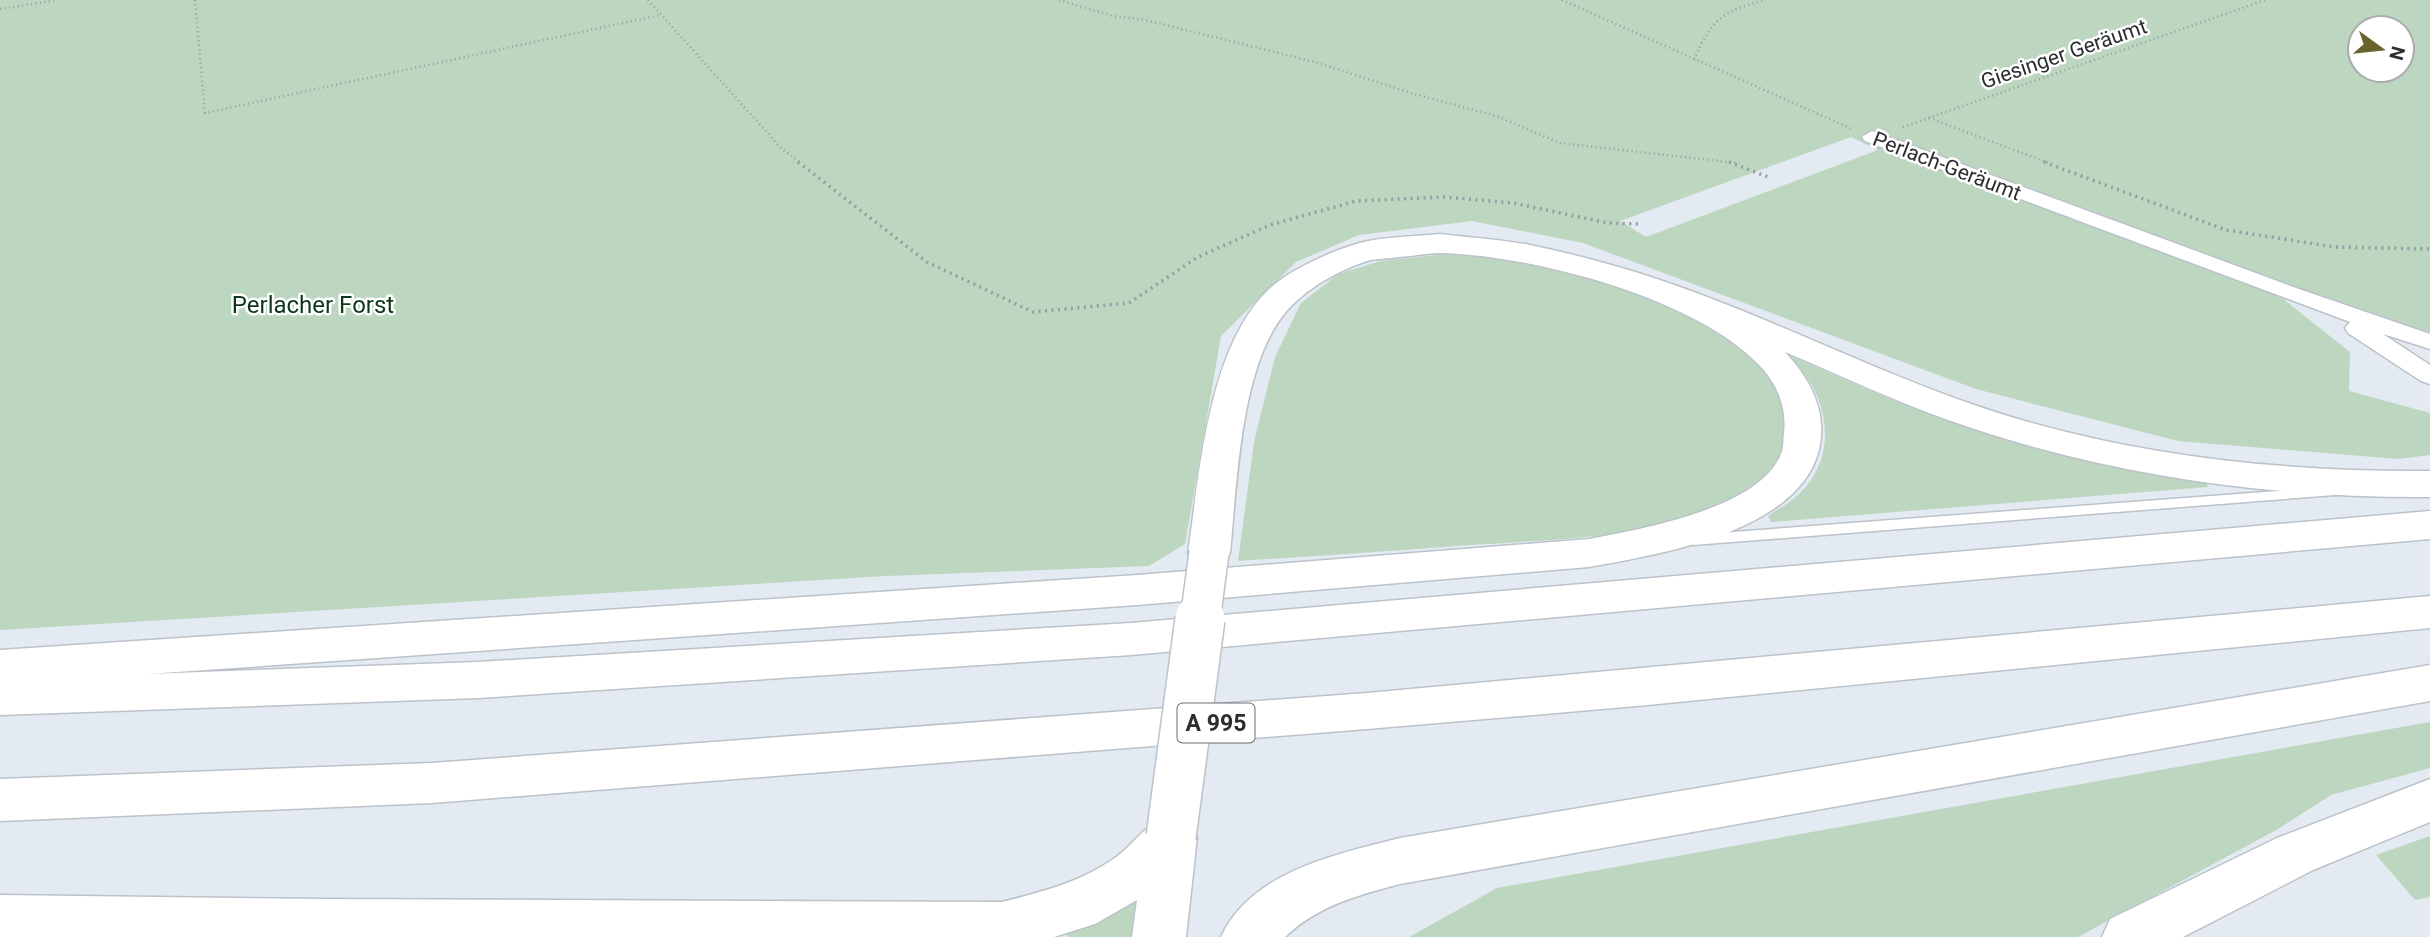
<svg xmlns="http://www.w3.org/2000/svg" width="2430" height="937" font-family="Roboto,sans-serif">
	<rect width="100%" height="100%" fill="#e3eaf1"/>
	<g fill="#bcd6c0" fill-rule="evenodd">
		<path d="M0,0h2430v332l-24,-3 -114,-41 -10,10 68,54 -1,39 81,22v42l-32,4 -220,-18 -202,-52 -393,-146 -111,-22 -113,14 -63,27 -75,74 -36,208 -36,22 -263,10 -886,54zM2360,28h42v42h-42zM1851,137l27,13 -232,87 -26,-16z"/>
		<path d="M1437,255c19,0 39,0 58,3 81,12 301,62 292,171 0,7 0,14 -1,21 -2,8 -25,37 -33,41 -83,47 -189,48 -283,54 -77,6 -155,11 -232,16l16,-119 21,-85 26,-54 37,-29 43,-13z"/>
		<path d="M1787,355c71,30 141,62 215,83 67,20 135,32 204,44l2,5 -437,35 -3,-6c10,-7 22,-13 31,-22 30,-29 33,-68 15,-105 -6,-12 -18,-23 -27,-34z"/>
		<polygon points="2430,722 2430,768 2331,795 2278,829 2078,937 1409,937 1497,888"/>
		<polygon points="2430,836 2430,897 2415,900 2376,855"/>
		<polygon points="1142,896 1135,937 1069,937 1063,932"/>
	</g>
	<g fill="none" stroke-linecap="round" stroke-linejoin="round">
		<g stroke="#bbc2c9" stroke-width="3">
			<polygon id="service" points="2343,486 2350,491 2348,494 1693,545 1686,540 1693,535"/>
		</g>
		<g stroke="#bbc2c9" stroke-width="3">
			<polygon id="minor" points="1872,131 2296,288 2430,334 2430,349 2383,334 2430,365 2430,384 2421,381 2348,333 2345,328 2350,322 1865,141 1862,137"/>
		</g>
		<g stroke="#bbc2c9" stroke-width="3">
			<polygon id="secondary" points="2430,779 2430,822 2313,870 2183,937 2102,937 2110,919 2277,838"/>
		</g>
		<g stroke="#bbc2c9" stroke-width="3">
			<g id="motorway">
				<path d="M1440,234c30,4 60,5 90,11 34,7 69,16 102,26 118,36 228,95 345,135 145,49 300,66 453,65v26c-163,1 -326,-22 -479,-76 -57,-20 -111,-46 -166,-69 22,24 39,52 36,85 -8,93 -160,117 -232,130l-452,38 -990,69 331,-12 653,-39 1299,-112v28l-1299,116 -653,43 -478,17v-65l1137,-75 452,-36c52,-10 170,-30 192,-85 3,-6 2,-15 3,-21 3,-24 -6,-47 -22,-65 -64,-70 -227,-112 -320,-115 -14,0 -29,3 -43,4 -10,2 -23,1 -32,4 -30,10 -62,28 -82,52 -45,54 -48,171 -55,240l-6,10 -15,4 -15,-4 -6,-10c12,-81 21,-225 95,-275 17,-12 48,-26 67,-32 28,-10 62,-9 90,-12z"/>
				<polygon points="2430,596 2430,628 1637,706 1367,729 432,803 0,821 0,779 432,763 1367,693"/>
				<path d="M2430,665v36l-1030,183c-42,11 -83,22 -115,53h-64c29,-65 116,-83 179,-99z"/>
				<path d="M1171,815l18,7 8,15 -11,100h-54l5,-37 -42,24 -41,13h-1054v-42l324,4 678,3c39,-10 76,-19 110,-42 24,-16 29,-34 59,-45z"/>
			</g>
		</g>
		<g stroke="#979ca1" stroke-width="2.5" stroke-dasharray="1 3.5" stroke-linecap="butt">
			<polyline points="195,0 205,113 660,15"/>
			<polyline points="648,0 781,148 801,163"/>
			<polyline points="1059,0 1113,16 1145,20 1315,62 1411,93 1499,117 1560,143 1736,163"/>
			<polyline points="1562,0 1852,129"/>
			<polyline points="0,9 58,0"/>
			<path d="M1694,60c17,-41 29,-49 71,-60"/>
			<polyline points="1929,118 2049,163"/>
			<polyline points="1903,127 2265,0"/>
		</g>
		<g stroke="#979ca1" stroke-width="3.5" stroke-dasharray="2 4.5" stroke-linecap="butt">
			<polyline points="798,162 927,262 1033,312 1129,303 1198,257 1270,225 1356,201 1444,197 1513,203 1608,223 1641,224"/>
			<polyline points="1729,162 1768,177"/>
			<polyline points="2044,162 2226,230 2335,247 2430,249"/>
		</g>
		<use href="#service" fill="#fff" fill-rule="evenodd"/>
		<use href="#minor" fill="#fff" fill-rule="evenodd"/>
		<use href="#secondary" fill="#fff" fill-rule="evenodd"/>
		<use href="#motorway" fill="#fff" fill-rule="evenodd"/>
		<g stroke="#bbc2c9" stroke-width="42" stroke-linecap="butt">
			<polyline id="motorway-bridge-far1" points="1200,620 1209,553"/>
		</g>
		<g stroke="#bbc2c9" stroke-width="52" stroke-linecap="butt">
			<polyline id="motorway-bridge" points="1171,837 1200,619"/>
		</g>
		<use href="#motorway-bridge-far1" stroke="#fff" stroke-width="39"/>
		<use href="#motorway-bridge" stroke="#fff" stroke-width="49"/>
	</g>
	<g text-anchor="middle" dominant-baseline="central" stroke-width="5" stroke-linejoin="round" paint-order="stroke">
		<g font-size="21" fill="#2b2d30" stroke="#fff">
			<text transform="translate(2064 54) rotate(-19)">Giesinger Geräumt</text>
			<text transform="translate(1947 166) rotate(21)">Perlach-Geräumt</text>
		</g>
		<rect fill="#fff" stroke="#6b6c6e" stroke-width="2" x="1177.5" y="703.5" width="77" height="39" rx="5"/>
		<g font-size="23" font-weight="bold" fill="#2b2d30">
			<text x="1216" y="723">A 995</text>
		</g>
		<g font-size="24" fill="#0d371a" stroke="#fff">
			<text x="313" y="305">Perlacher Forst</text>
		</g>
	</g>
	<g transform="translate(2381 49) rotate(105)"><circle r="33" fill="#ffffff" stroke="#aaabac" stroke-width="2"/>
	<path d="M0-5L12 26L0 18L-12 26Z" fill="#69632f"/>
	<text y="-10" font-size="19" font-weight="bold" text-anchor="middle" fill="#2b2d30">N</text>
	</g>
</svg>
